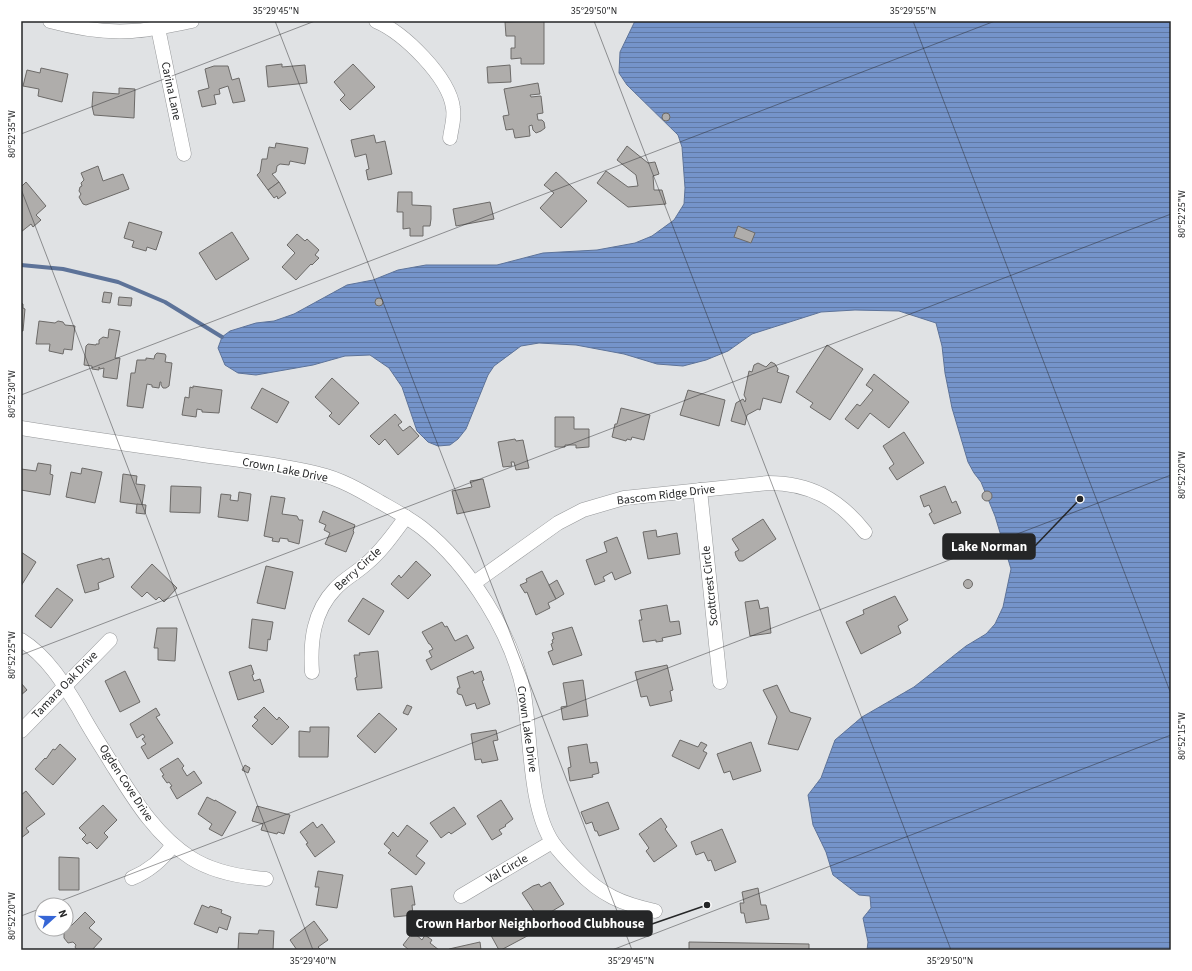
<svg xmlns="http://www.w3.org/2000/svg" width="1192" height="971" font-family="'Source Sans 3',sans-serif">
	<defs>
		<pattern id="water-rules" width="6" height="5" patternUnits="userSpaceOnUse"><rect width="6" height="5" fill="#7594ca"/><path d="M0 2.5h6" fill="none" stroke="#6079a4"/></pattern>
	</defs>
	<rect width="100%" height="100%" fill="#e0e2e4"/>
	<polygon fill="url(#water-rules)" stroke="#5d7399" points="635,21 1171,21 1171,950 867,950 868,942 863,918 871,908 870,896 859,895 833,875 826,852 813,825 808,795 821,778 835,740 862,717 914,687 966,646 986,634 995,624 1003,607 1011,569 995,516 981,482 974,473 968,462 952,408 945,373 942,346 936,323 899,311 855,310 821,312 752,334 728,351 706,360 683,366 657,364 624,354 576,345 539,343 521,346 494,366 488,375 466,429 458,439 450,445 438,446 428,442 417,431 402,387 389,368 370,355 345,356 313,365 256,375 238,373 225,365 218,348 222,337 230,331 256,323 274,321 294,314 347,285 373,280 398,270 426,265 497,265 543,253 597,250 635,243 652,236 674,220 684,204 685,188 682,147 678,135 627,85 619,73 620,52"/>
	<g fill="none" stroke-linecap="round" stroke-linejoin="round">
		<polyline stroke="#5d7399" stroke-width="4" points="21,265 63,269 118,282 165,302 222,337"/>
	</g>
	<g fill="#afadab" stroke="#6c6a68">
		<polygon points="544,21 544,64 521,64 521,58 511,59 511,48 515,48 515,36 506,36 505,22"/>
		<polygon points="282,64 282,67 305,65 307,83 268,87 266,66"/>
		<polygon points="353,64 375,87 350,110 340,100 345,95 334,82"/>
		<polygon points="510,65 511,82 488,83 487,67"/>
		<polygon points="214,66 228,66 232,80 239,78 245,101 233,103 228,86 219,89 220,94 214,95 216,104 202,107 198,91 209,88 205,69"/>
		<polygon points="41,68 68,74 62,102 38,96 39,89 23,86 27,70 40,73"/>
		<polygon points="538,83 540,94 530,95 531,97 541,96 543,113 537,114 538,120 542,120 544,122 545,128 541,131 536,133 533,130 532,125 529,126 530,136 515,138 513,129 506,130 503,116 509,115 504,89"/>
		<polygon points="119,88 135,89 134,118 94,115 92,106 93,92 119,94"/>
		<circle cx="666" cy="117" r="4"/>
		<polygon points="374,135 376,143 385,141 392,174 368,180 366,170 369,169 366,154 355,157 351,140"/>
		<polygon points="276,143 308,148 305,164 290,161 289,165 280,164 277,166 276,172 272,174 279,182 268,190 257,175 260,172 262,159 267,159 269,147 275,148"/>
		<polygon points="627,146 648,163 655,162 659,174 653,176 654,190 662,190 666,204 628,207 597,183 606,171 628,187 638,186 636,175 617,160"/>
		<polygon points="98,166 103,181 123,174 129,189 86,205 83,204 79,197 81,194 79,191 80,187 82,186 81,183 84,180 81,173"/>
		<polygon points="556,172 587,201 561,228 540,208 554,193 544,185"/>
		<polygon points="26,182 46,206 36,215 41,220 33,227 31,224 21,232 21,187"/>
		<polygon points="279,182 286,193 278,199 277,196 274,198 268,190"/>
		<polygon points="398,192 412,192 412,205 431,206 431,219 430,226 423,226 423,236 410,236 410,228 403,229 403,212 397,212"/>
		<polygon points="490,202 494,219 456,226 453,209"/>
		<polygon points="129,222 162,232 156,250 147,247 146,251 132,247 134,241 124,238"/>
		<polygon points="738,226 755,233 751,243 734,237"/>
		<polygon points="232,232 249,259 216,280 199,253"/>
		<polygon points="297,234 305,241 307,239 319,250 315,255 319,258 312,265 311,264 296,280 282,267 295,253 287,245"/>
		<polygon points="104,292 112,293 110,303 102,302"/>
		<polygon points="119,297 132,298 131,306 118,305"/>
		<circle cx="379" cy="302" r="4"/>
		<polygon points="21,303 23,304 23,308 25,309 23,331 21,331"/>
		<polygon points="39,321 55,323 58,321 63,322 65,325 75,326 72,350 64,349 63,354 49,351 50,344 36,344"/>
		<polygon points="109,329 120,331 115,358 120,358 117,379 103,377 104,368 100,369 99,367 99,370 92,369 92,366 84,365 86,346 88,344 96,345 96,344 99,344 99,340 103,337 108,338"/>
		<polygon points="827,345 863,369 830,420 810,407 813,403 796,392"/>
		<polygon points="157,353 165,354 166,356 165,362 172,363 169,386 166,388 163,388 161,385 161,382 160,382 159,388 152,387 152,385 147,384 143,408 127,406 131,373 135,373 137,360 146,360 146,358 154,359 155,355"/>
		<polygon points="771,362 775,364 778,369 777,372 789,376 781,403 763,398 760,410 758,409 747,415 745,425 731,421 736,403 743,399 745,402 746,399 744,395 749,371 752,372 754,365 758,363 766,367"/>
		<polygon points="874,374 909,402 889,428 870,413 858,429 845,419 857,404 860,406 873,390 866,385"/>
		<polygon points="332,378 359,403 339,425 329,416 332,413 315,397"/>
		<polygon points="193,386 222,390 219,413 202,412 202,410 197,409 196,417 182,415 185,397 189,398 190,387 193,388"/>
		<polygon points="262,388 289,402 277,423 251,408"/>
		<polygon points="688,390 725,400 719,426 680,415"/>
		<polygon points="621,408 650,415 644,440 632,437 631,440 627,439 626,441 612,437 615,424 617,424"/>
		<polygon points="395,414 402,422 398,425 403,431 410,426 419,436 398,455 385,439 379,445 370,436"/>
		<polygon points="555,417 574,417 574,429 589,429 589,447 576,448 576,445 565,445 565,447 555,447"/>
		<polygon points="904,432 924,463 897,480 889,468 894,464 883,446"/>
		<polygon points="515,439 516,441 523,440 529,468 516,470 514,462 511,462 512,466 503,467 498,442"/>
		<polygon points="38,463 51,465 50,474 53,475 50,495 21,490 21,469 36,471"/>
		<polygon points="82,468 102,472 95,503 66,497 71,472 81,474"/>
		<polygon points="123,474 137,476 136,484 145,485 142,505 120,502"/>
		<polygon points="483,479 490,507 457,514 452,491 472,487 470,481"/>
		<polygon points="171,486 201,487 200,513 170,512"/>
		<polygon points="945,486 952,503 956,501 961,513 934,524 929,514 932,512 929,505 924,507 920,496"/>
		<circle cx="987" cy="496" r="5"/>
		<polygon points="239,492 251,494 248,521 218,517 221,494 231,495 230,500 238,501"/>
		<polygon points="271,496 285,498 282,514 297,516 299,520 303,520 299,544 288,541 288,539 280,538 279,542 272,541 273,538 264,536"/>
		<polygon points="137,504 146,505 145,514 136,513"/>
		<polygon points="323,511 355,525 353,531 354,532 346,552 325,544 330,533 324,530 326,525 319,522"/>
		<polygon points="763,519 776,539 743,561 739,561 736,556 735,552 739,550 732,539"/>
		<polygon points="656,530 657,537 677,533 680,554 648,559 643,532"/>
		<polygon points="617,537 631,573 615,580 612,572 603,577 605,581 595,585 586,560 607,552 604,542"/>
		<polygon points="21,552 36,562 21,586"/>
		<polygon points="102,558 102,560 109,558 114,577 98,583 99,589 85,593 77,565"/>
		<polygon points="416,561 431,575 408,599 391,584 399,575 401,578"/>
		<polygon points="152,564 177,588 164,602 159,597 156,600 147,592 142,597 131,587"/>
		<polygon points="266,566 293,572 285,609 257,603"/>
		<polygon points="542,571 556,599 548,603 550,608 536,615 527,592 525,593 520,585 527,582 526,579"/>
		<circle cx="968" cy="584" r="4.5"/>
		<polygon points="557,580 564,594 556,599 549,585"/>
		<polygon points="57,588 73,600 51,628 35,616"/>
		<polygon points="895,596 908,620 898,626 901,633 861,654 846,622 864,614 863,610"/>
		<polygon points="363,598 384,611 369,635 348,621"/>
		<polygon points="758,600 760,609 768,607 771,633 750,636 745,602"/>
		<polygon points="667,605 670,622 679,621 681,634 662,638 663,641 656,642 656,640 643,642 639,620 642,620 640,610"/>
		<polygon points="252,619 273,622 270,640 268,639 267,651 249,648"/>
		<polygon points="442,622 445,627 447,626 455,641 467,635 474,648 431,670 426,660 432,657 429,651 433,649 430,644 429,644 422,632"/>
		<polygon points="572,627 582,655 553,665 548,652 553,650 551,644 553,643 552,640 554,639 552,633"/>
		<polygon points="157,628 177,628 175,661 158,660 158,648 154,648"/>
		<polygon points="378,651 382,688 357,690 355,678 357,677 354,655 360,655 359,653"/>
		<polygon points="251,665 254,674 252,675 254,681 260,679 264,692 238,700 229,672"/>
		<polygon points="667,665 673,690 670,691 672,701 650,706 647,696 641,697 635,672"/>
		<polygon points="125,671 140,702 120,712 105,681"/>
		<polygon points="473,671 474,674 481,671 484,680 482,681 490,704 477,709 475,703 466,706 462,695 458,694 457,692 458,688 460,688 457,677"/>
		<polygon points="583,680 588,716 563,720 561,707 567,706 563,683"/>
		<polygon points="21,683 27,690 21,695"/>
		<polygon points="777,685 790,712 811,718 798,750 768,744 777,717 763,690"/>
		<polygon points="407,705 412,707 408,715 403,713"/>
		<polygon points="264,707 277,720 279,717 289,727 272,745 252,726 258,720 254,717"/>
		<polygon points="156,708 160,715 156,717 173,743 148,759 141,747 146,744 142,739 145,737 143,734 137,738 130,724"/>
		<polygon points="379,713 397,729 375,753 357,736"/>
		<polygon points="310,727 329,727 328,757 299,757 299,731 310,732"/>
		<polygon points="496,730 498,740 493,741 498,760 482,763 481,759 475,760 471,734"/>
		<polygon points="680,740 698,747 701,742 707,745 703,751 707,753 699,769 672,756"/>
		<polygon points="751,742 761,771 733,780 730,771 724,773 717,754"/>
		<polygon points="60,744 76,759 53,785 35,769 45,758 46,759 53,749 55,750"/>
		<polygon points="587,744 590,763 597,762 599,773 592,775 593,777 570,781 568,768 571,767 568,747"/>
		<polygon points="178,758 184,766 182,768 187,776 194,771 202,783 177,799 170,787 172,786 169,782 167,783 162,776 164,775 160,769"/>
		<polygon points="245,765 250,768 248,773 242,770"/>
		<polygon points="26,791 45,814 26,828 29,832 21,838 21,795"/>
		<polygon points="207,797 215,801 215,800 236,812 222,836 209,829 212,824 198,814"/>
		<polygon points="501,800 513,819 505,825 506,826 499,830 502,834 492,840 477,816"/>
		<polygon points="608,802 619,829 599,836 597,831 595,831 592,822 586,824 581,812"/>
		<polygon points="103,805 117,820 104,833 108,837 97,849 90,842 87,844 82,839 86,835 79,828"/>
		<polygon points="257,806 290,815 284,834 278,832 277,834 261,830 263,824 252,821"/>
		<polygon points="454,807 466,824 451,834 449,832 441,838 430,823"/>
		<polygon points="661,818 667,827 665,829 677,846 654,862 646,851 649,848 639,834"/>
		<polygon points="313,822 317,828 322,824 335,842 315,857 306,844 308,843 300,832"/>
		<polygon points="407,825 428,841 416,856 425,863 416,875 388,853 391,850 384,844 393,832 398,837"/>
		<polygon points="722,829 736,862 715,871 711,860 708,861 704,852 696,855 691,842"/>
		<polygon points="59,857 79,858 79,890 59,890"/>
		<polygon points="318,871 343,875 337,908 316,905 319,887 315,887"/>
		<polygon points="550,882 564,904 539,919 522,893 533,886 539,884 541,887"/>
		<polygon points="412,886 415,905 412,905 413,915 394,917 391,889"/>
		<polygon points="758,888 761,905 766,905 769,919 746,923 744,913 741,913 740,903 744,903 742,892"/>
		<polygon points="202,905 209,908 210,906 222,910 221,913 231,917 227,930 219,927 217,933 194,924"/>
		<polygon points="85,912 95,922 89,928 102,939 92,950 77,950 75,947 76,945 73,942 68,943 64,938 64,933"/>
		<polygon points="519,913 531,934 501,950 499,950 488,930"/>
		<polygon points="314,921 328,940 318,947 321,950 297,950 290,940"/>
		<polygon points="259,930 274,931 273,950 238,950 239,933 258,934"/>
		<polygon points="413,932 422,940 425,935 432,940 430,943 439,950 408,950 408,949 403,945"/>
		<polygon points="480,942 481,950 449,950 449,949"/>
		<polygon points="689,942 809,944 809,950 689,950"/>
	</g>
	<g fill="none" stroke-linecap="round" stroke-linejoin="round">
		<g stroke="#959799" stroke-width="15">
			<g id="minor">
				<path d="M50,21c26,7 54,12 82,10 20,-1 40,-6 60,-10"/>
				<path d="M376,21c28,12 73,56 77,87 2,10 -2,21 -3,30"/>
				<polyline points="158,28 184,154"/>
				<path d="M21,428c56,9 113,17 169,25 43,7 87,10 129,21 22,5 42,17 61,28 14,8 29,16 42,26 47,37 91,107 102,166 7,43 5,114 29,149 7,10 16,19 24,27 24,25 45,34 78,41"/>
				<polyline points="700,490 720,682"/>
				<path d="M474,583l84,-60 25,-13 41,-12 144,-15c42,0 71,16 97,49"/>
				<path d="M21,640c26,16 43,44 58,69 10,19 22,37 33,55 22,35 43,71 79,94 22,14 50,19 75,21"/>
				<path d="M312,672c-2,-30 1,-60 23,-83 9,-10 21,-16 31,-25 16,-13 28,-31 40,-47"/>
				<polyline points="21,731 110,640"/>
				<path d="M132,878c17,-7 30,-18 41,-33"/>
				<polyline points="461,896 552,842"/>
			</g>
		</g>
		<use href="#minor" stroke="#fff" stroke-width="14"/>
	</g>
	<path fill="none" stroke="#252627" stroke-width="1" stroke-opacity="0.45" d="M275,21l357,929M594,21l357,929M913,21l258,673M21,134l294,-113M21,189l292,761M21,395l974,-374M21,655l1150,-441M50,905l1121,-430M21,916l21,-8M612,950l559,-215"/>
	<g text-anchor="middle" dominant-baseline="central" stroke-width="3" stroke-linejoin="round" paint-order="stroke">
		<g font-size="12" fill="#252627" stroke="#fff">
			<text transform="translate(171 91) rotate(78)">Carina Lane</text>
			<text transform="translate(285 470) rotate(11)">Crown Lake Drive</text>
			<text transform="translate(666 495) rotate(-7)">Bascom Ridge Drive</text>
			<text transform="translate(358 569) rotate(-42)">Berry Circle</text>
			<text transform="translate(710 586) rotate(-96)">Scottcrest Circle</text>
			<text transform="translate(65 685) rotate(-46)">Tamara Oak Drive</text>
			<text transform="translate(527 729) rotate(82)">Crown Lake Drive</text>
			<text transform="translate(126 783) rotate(57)">Ogden Cove Drive</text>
			<text transform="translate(507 869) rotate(-30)">Val Circle</text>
		</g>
	</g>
	<path fill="none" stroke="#252627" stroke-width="1.5" d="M1080 499L1035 546M707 905L652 924"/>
	<g fill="#252627" stroke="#fff" stroke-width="1.5">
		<circle cx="1080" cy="499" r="4"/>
		<circle cx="707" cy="905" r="4"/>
	</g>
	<g fill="#252627" stroke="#252627" stroke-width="1.5">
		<rect x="943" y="534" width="92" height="25" rx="4"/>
		<rect x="407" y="911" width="245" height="25" rx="4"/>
	</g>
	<g font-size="13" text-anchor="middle" font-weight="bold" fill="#fff">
		<text x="989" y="551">Lake Norman</text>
		<text x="530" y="928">Crown Harbor Neighborhood Clubhouse</text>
	</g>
	<rect width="1192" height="971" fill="none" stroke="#ffffff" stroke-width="44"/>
	<g transform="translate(54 917) rotate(69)"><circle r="19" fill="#ffffff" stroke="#a8a8a9"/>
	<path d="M0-3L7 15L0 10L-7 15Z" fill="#3666d6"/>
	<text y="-6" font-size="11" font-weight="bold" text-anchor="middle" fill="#252627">N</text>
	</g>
	<rect x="22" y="22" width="1148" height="927" fill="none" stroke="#252627" stroke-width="1.5"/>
	<g font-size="10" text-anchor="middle" fill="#252627">
		<text x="276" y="14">35°29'45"N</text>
		<text x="594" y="14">35°29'50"N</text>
		<text x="913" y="14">35°29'55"N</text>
		<text transform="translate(11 134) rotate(-90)" y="4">80°52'35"W</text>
		<text transform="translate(1181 214) rotate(-90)" y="4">80°52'25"W</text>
		<text transform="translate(11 394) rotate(-90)" y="4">80°52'30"W</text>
		<text transform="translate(1181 475) rotate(-90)" y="4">80°52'20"W</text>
		<text transform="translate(11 655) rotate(-90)" y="4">80°52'25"W</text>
		<text transform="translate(1181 736) rotate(-90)" y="4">80°52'15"W</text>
		<text transform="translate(11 916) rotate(-90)" y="4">80°52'20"W</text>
		<text x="313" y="964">35°29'40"N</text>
		<text x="631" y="964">35°29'45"N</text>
		<text x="950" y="964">35°29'50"N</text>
	</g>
</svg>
